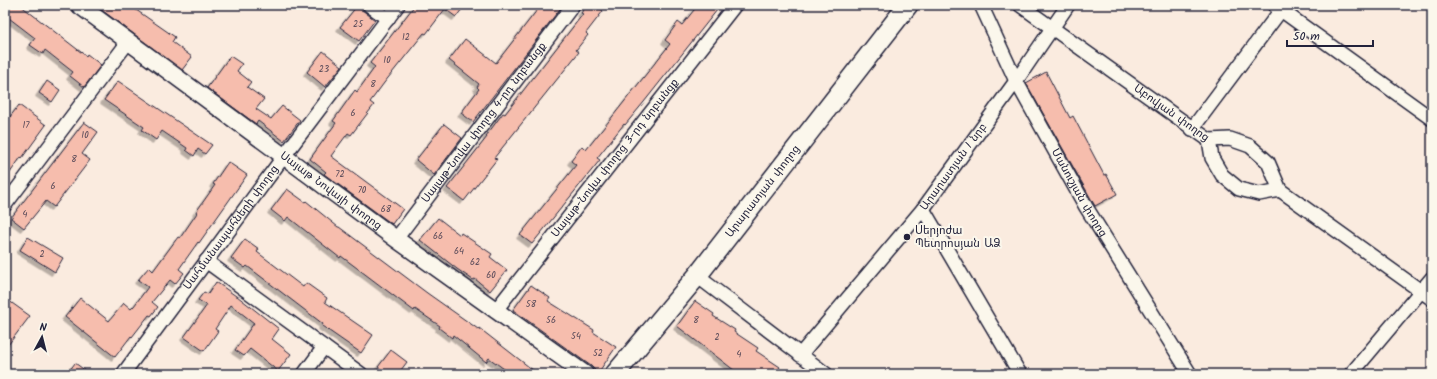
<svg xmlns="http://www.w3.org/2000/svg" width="1437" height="379" font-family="Kalam,'Noto Sans Armenian',sans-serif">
	<defs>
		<filter id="shadow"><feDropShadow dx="-3.5" dy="3.5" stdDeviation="0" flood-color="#0004"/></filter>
	</defs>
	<rect width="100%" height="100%" fill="#faebdf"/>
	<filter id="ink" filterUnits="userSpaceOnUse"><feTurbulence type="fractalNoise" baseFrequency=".025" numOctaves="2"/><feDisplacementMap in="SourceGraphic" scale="8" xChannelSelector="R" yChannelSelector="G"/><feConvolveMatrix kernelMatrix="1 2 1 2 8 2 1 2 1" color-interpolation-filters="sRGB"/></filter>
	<g filter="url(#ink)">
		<g fill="#f6bdad" stroke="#22223b" filter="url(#shadow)">
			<polygon points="5,5 20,5 86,56 87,54 101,65 84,87 70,76 73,72 45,50 43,54 30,45 35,38 5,15"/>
			<polygon points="95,5 129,5 175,37 172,42 192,57 182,70"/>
			<polygon points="415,5 465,5 456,17 445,9 426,34 424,33 384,83 370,102 374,105 351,135 348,133 331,156 403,209 392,224 324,174 326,172 310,159 336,123 333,121 355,90 357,92 375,67 370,63"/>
			<polygon points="541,5 563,5 473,122 461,113 479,89 477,87 479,84 449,60 465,39 496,63"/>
			<polygon points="587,5 596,5 603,11 586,33 588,35 576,50 579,52 494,158 497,159 464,201 447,188 487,137 486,136 503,113 505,114 583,14 581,13"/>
			<polygon points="698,5 721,5 644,102 625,125 624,124 597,158 600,160 532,244 520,235 576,165 571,161 582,146 586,150 670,44 665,40 678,22 682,25"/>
			<polygon points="357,6 375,20 359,41 340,27"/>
			<polygon points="323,51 342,66 325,87 307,72"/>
			<polygon points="230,56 242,64 237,71 251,82 247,87 264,99 256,109 271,119 282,106 300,120 284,141 258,121 256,124 207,88"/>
			<polygon points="1046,72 1070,118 1073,116 1104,175 1106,174 1117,194 1095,206 1026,83"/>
			<polygon points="47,81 60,90 52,102 39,93"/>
			<polygon points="118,81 212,145 205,154 198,149 194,156 186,150 187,148 162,131 156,140 142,130 144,127 104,100"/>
			<polygon points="19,105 46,125 22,158 21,157 5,180 5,130 9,125 6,122"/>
			<polygon points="84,122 98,132 82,154 90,160 54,207 46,201 24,228 11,218"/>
			<polygon points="444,124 462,138 434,175 416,160"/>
			<polygon points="228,162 247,175 199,243 198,242 179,269 184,273 175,284 170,280 152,302 158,307 151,316 149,315 132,337 131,336 115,357 65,317 80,298 109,321 124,303 131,309 134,306 148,287 138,280 149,267 153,271 178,237 180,238 197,213 196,212 215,185 213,184"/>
			<polygon points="287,189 305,202 306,201 338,227 339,227 427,293 478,329 479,328 538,374 511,374 489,358 486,362 453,335 452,338 439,328 440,326 415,309 414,311 341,256 340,258 288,217 285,221 271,210"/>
			<polygon points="438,218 460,235 461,233 492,254 490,257 507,270 490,291 475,279 473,280 457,269 420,240"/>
			<polygon points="28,237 63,258 55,272 20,250"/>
			<polygon points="245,239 259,249 257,252 303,287 306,283 327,298 325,302 373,335 361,353 322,326 323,324 247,266 245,268 231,258"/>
			<polygon points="216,282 236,296 237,296 279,329 272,339 291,354 278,371 250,349 244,356 235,350 254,323 231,305 215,329 218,331 204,351 184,337 207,305 198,300 204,292 208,294"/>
			<polygon points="531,285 550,298 548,301 594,330 593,332 616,347 598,373 591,366 513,310"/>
			<polygon points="5,298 30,316 5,349"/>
			<polygon points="695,301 714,314 713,316 735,330 734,332 758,348 756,351 780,367 775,374 739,374 677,326"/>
			<polygon points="391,350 407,362 398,374 387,374 378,367"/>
			<polygon points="75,363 90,374 67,374"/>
		</g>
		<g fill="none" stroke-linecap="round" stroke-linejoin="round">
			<g stroke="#22223b" stroke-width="16">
				<g id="minor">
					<polyline points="369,5 388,19"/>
					<path id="s1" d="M981,5l35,76 70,126 104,167"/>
					<path id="s2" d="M1020,5l189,135 21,-1 20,7 18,16 12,28 152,109"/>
					<polyline points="1274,5 1432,119"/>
					<polyline points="1192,129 1281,10"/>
					<polyline points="1209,140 1212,158 1222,175 1239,189 1259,194 1280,190"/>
					<polyline points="5,205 128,42"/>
					<polyline points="923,209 1020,374"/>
					<path id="s3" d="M396,239l177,-234"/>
					<polyline points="206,261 361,374"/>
					<polyline points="697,276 826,374"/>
					<path id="s4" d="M496,310l239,-305"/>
					<path id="s5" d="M800,355l123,-146 93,-128 52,-76"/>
					<path id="s6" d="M123,374l161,-218 114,-151"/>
					<polyline points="304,374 324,347"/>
					<polyline points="1351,374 1432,278"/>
				</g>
			</g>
			<g stroke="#22223b" stroke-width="19">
				<g id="tertiary">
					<path id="s7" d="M79,5l317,234 189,135"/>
				</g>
			</g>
			<g stroke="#22223b" stroke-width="22">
				<g id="secondary">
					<path id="s8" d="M615,374l82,-98 211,-271"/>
				</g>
			</g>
			<use href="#minor" stroke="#fbf7ec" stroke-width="13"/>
			<use href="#tertiary" stroke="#fbf7ec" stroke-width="16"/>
			<use href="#secondary" stroke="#fbf7ec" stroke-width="19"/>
		</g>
	</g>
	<circle fill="#22223b" stroke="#fbf7ec" stroke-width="1.5" cx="907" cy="237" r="4"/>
	<g text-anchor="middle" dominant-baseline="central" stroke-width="4" stroke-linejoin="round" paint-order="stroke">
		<g font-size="9" fill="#574958">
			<text x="358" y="24">25</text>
			<text x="406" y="37">12</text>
			<text x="387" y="60">10</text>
			<text x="324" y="69">23</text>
			<text x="373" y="84">8</text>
			<text x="353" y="113">6</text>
			<text x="26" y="125">17</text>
			<text x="85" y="135">10</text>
			<text x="74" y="159">8</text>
			<text x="340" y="174">72</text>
			<text x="53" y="186">6</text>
			<text x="362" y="190">70</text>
			<text x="386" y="209">68</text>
			<text x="25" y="214">4</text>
			<text x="438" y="236">66</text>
			<text x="459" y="251">64</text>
			<text x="42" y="254">2</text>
			<text x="475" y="262">62</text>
			<text x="491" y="275">60</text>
			<text x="531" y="304">58</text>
			<text x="551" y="320">56</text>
			<text x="696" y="320">8</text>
			<text x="576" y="336">54</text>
			<text x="717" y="337">2</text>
			<text x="598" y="353">52</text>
			<text x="739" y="354">4</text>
		</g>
		<g font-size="11" fill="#22223b" stroke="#fbf7ec">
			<text stroke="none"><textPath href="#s2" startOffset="186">Աբովյան փողոց</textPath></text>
			<text stroke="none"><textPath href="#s3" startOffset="146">Սայաթ-Նովա փողոց 4-րդ նրբանցք</textPath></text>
			<text stroke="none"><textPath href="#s4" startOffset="193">Սայաթ-Նովա փողոց 3-րդ նրբանցք</textPath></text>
			<text stroke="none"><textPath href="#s5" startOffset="243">Արարատյան 1 նրբ</textPath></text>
			<text stroke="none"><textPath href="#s7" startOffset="313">Սայաթ Նովայի փողոց</textPath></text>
			<text stroke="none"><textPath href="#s8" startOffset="235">Արարատյան փողոց</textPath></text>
			<text stroke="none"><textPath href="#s1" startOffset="212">Մանուշյան փողոց</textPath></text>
			<text stroke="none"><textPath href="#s6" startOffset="182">Սահմանապահների փողոց</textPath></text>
		</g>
		<g font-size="11" fill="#22223b" stroke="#fbf7ec" text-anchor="start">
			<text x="915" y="231">Սերյոժա<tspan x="915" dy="13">Պետրոսյան ԱՁ</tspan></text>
		</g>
	</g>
	<rect width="1437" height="379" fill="none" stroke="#fbf7ec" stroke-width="20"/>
	<rect x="10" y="10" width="1417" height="359" fill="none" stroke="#22223b" stroke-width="1.5" filter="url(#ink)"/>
	<g transform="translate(42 337) rotate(7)" stroke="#fbf7ec" stroke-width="3" paint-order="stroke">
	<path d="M0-3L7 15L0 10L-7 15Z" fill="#22223b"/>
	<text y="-6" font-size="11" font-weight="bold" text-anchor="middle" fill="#22223b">N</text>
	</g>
	<path d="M1287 40v6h86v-6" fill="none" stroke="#22223b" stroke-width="2"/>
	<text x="1293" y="40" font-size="12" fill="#22223b" stroke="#fbf7ec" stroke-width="3" paint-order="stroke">50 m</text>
</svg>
